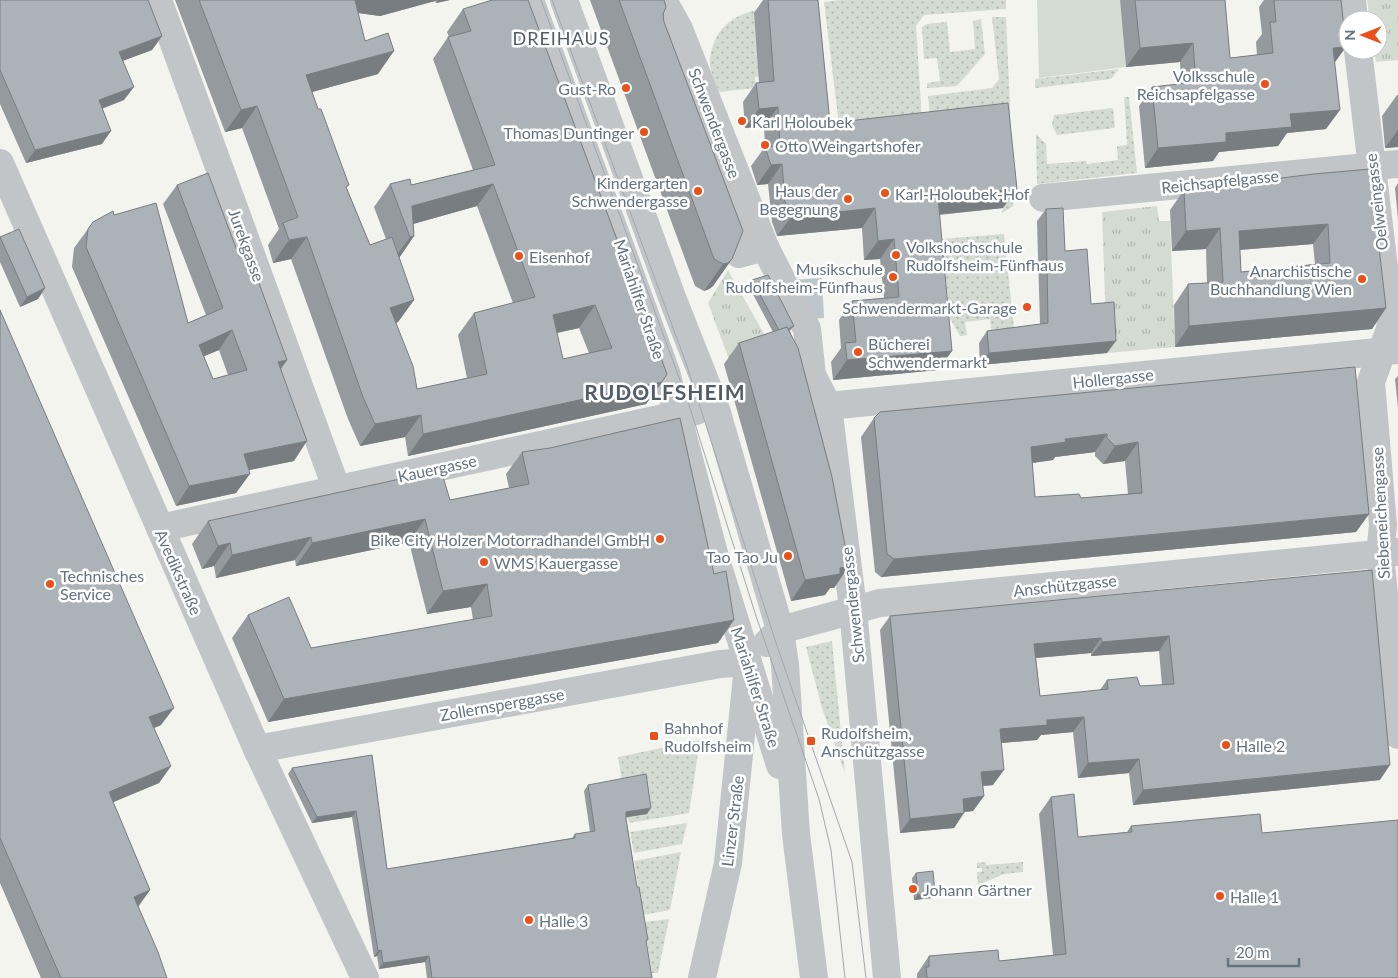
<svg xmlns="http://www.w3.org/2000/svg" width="1398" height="978" font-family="Lato,sans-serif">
	<defs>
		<pattern id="grass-dots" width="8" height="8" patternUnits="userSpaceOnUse" patternTransform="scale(1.25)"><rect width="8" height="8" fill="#d4dbd0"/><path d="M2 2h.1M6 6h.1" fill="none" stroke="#afb6ae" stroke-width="1.8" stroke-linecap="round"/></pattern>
		<pattern id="park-tufts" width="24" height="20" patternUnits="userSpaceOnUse" patternTransform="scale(1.25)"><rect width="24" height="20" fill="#d4dbd0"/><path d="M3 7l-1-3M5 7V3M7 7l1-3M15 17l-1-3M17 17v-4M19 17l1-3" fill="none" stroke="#afb6ae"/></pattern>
	</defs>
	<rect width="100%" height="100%" fill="#f4f4ef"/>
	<g fill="url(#grass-dots)">
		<polygon points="841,0 1006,0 1006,9 924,15 916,26 922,120 839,125 824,2"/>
		<path d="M811,4l-57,9 5,63 -4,1 1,11 -37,4c-3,-9 -11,-24 -9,-34 8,-54 60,-50 101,-54z"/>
		<polygon points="992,17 1006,17 1014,196 1013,206 1002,213 1003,208 931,128 928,96 992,88 999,79"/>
		<polygon points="981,19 985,54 957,86 927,88 927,83 940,81 937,58 924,59 922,27 927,24 947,22 950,52 975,49 973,21"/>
		<polygon points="1119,69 1111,79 1035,88 1035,79"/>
		<polygon points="1124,97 1129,97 1137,173 1037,184 1036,134 1046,144 1047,164 1086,161 1087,164 1118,160 1117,146 1127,145"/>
		<polygon points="1113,108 1115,128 1057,135 1052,125 1054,115"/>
		<polygon points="1004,234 1015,338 992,337 990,319 965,322 967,335 960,336 950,318 942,239"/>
		<polygon points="832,641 845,773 822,708 806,647"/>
		<polygon points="700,740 689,813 629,823 618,757"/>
		<polygon points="687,823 682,844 634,853 630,832"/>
		<polygon points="681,852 670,910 643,915 634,861"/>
		<polygon points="986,862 986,865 1023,862 1023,872 1004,874 978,885 977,872 982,872 982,868 977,868 977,863"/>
		<polygon points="669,919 658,973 652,973 644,922"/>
	</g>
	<g fill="url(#park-tufts)">
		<polygon points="1367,0 1398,0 1398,60 1376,62 1374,50 1378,50 1378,20 1370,20"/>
		<polygon points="1157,206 1159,221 1170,221 1175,347 1107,353 1102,212"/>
		<polygon points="728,270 772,348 730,362 708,303"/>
	</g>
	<polygon fill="#d4dbd0" points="1037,0 1120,0 1126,67 1039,78"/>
	<polygon fill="#bcc7cc" points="822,278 824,318 810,319 791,280"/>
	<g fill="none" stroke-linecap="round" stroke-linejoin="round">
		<g stroke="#c1c5c8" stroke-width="28">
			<polyline points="158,0 337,490"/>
			<polyline points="530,0 666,372 715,557 780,765"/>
			<polyline points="564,0 673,300 715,406 780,630 785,665 796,834 814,978"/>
			<polyline points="663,0 679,29 765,247 807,329 812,375 828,406 853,609 887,978"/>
			<polyline points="1352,0 1354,20"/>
			<polyline points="1358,50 1391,326 1371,382 1383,525 1380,554 1398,735"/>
			<polyline points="0,163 257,749 365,978"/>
			<polyline points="1043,198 1398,164"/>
			<polyline points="724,212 739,254 765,247"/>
			<polyline points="828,406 1398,350"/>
			<polyline points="160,528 696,411"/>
			<polyline points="767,643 780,630 880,603 1398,552"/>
			<polyline points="257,749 720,664 748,662"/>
			<polyline points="702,978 728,863 747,676"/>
		</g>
		<g stroke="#a1a7ad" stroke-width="1">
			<polyline points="541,0 689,405 756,616 819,799 831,850 845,978"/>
			<polyline points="552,0 686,363 776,643 852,862 866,978"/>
		</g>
	</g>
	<g fill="#949a9e" fill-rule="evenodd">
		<polygon points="0,0 162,36 152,50 122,61 124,100 102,109 102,144 26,163 0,104"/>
		<path d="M175,0h275l-14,3 -1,-2 -55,15 -22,-3 7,28 13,33 -66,18 35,97 23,56 16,-6 -12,-32 16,-23 21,1 62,-15 -40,-111 15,-22h1l-2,-5 16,-23 199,373 -16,22 -238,52 -3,-19 -45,9 -12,-27 -57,-160 -18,4 -5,-18 11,-16 -37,-101 -17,4zM477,206l36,97 -39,10 -16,22 9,43 -50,11 -21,-66 2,-1 16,-22 -15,-42 15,-22 -1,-12zM579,328l10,25 -26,6 -6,-26z"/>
		<polygon points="590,0 664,0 664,22 732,259 713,286 709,289 704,291 695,286"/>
		<polygon points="763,0 818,0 830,123 1003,208 939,215 952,351 938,370 833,380 831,362 841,348 839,320 852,301 884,298 880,259 864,260 862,228 777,236 772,222 768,184 757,185 751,166 765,147 764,126 745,128 743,102 756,83 759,83 754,13"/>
		<polygon points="1120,0 1225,0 1230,58 1257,55 1256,42 1262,34 1259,7 1264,0 1341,0 1346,47 1335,62 1326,129 1287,133 1278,146 1219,152 1213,161 1145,168 1139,106 1152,87 1181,84 1180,62 1126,67"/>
		<polygon points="1397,95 1398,95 1398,147 1385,148 1382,116"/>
		<path d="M1314,174l72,134 -14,21 -197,18 -1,-42 14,-21 19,-1 -1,-34 -34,2 -2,-41 14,-20zM1313,244l2,20 -74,8 -1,-22z"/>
		<polygon points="1398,183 1398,220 1395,188"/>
		<path d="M177,185l62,71 48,104 -6,9 13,92 -46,9 -12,23 -60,13 -104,-239 2,-19 14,-19 26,-14 74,108 18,-8 -43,-111zM219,350l9,25 -15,4 -9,-23z"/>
		<polygon points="1046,209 1065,251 1091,304 1107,353 980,365 979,343 987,331 1040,324 1037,221"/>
		<polygon points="0,237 45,288 38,299 20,307 0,262"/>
		<polygon points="752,280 794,326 790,331 849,566 834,588 830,588 825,595 791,601 724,364 739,343 773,332 748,285"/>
		<polygon points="0,310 161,725 154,728 171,766 159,783 113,802 150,890 138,906 167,978 41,978 0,883"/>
		<path d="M1355,367l14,147 -13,18 -475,45 -6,-5 -14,-135 13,-19zM1095,452v4l8,8 22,-3 3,33 -47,4 -46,-1 -3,-34 21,-3 2,-3z"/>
		<polygon points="1398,376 1398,408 1395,379"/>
		<polygon points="522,452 718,643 268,722 232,638 248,615 311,648 473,620 471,607 427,614 409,542 296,566 295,560 216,578 214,566 202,569 192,544 208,521 450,500 509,488 506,474"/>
		<path d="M1372,570l8,210 -247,25 -4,-32 -51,5 -5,-46 -32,3 -4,5 -36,3 -8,42 -10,1 1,10 -11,15 -9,1 -10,16 -54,5 -20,-203 10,-14zM1159,651l3,34 -22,1 -33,-6 -7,10 -60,6 -4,-38 55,-5v3z"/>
		<polygon points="372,755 387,869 572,838 575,834 590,832 584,791 588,785 647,814 626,817 637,887 652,978 427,978 425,962 379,969 377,956 374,957 352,817 312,823 288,774 292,768"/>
		<polygon points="1051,797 1078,837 1127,832 1131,826 1262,833 1398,978 917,978 917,974 929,956 999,961 1053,955 1039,814"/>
		<polygon points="916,873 935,893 932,898 914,900 912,878"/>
	</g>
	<g fill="#787d81">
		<polygon points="344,0 436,0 435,1 380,16 337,10"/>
		<polygon points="438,0 450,0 436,3"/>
		<polygon points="162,36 152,50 109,66 119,52"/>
		<polygon points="1193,43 1180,62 1126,67 1140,48"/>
		<polygon points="1346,47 1332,66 1333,48"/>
		<polygon points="394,51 378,74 290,98 306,75"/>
		<polygon points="134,87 124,100 89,113 99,100"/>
		<polygon points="257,106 242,128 225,132 241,110"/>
		<polygon points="778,107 764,126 745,128 759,109"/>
		<polygon points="1340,110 1326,129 1287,133 1278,146 1219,152 1213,161 1145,168 1158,148 1290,114"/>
		<polygon points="1398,130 1398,147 1385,148"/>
		<polygon points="111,131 102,144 26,163 35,150"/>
		<polygon points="782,164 768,184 757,185 771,165"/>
		<polygon points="493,184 477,206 406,226 412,206"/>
		<polygon points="1017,189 1003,208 924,216 938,197"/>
		<polygon points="875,208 862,228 777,236 791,217"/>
		<polygon points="1328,224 1313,244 1225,251 1239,231"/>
		<polygon points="1220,228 1206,249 1172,251 1186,231"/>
		<polygon points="414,236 399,258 394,259 410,237"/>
		<polygon points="307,237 291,259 273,263 289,240"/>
		<polygon points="894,239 880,259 864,260 878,241"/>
		<polygon points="732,259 713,286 709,289 704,291 723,264"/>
		<polygon points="45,288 38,299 20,307 27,297"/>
		<polygon points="414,300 398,322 374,330 390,308"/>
		<polygon points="595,305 579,328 538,337 553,315"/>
		<polygon points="1386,308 1372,329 1175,347 1189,326"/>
		<polygon points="232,330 219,350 185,364 199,345"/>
		<polygon points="1116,341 1107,353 980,365 989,353"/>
		<polygon points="952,351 938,370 833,380 847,360"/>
		<polygon points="287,360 273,379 278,362"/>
		<polygon points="662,382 646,404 408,456 423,434"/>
		<polygon points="421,415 405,437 360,446 375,424"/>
		<polygon points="1107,434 1095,452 1055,457 1053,460 1018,465 1031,447 1065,439"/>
		<polygon points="307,441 294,461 231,474 244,454"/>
		<polygon points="1138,442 1125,461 1103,464 1115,446"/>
		<polygon points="250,474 236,493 176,506 189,486"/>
		<polygon points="1369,514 1356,532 881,577 894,559"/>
		<polygon points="425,519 409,542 296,566 312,543"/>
		<polygon points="311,537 295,560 216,578 232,555"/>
		<polygon points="230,543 214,566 202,569 218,546"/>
		<polygon points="849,566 834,588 830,588 825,595 791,601 805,580 840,568"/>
		<polygon points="487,584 471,607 427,614 443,591"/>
		<polygon points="734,620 718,643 268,722 284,699"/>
		<polygon points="1169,636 1159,651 1091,656 1102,642"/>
		<polygon points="1101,638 1091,653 1024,659 1034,644"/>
		<polygon points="174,708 161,725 137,735 149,717"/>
		<polygon points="1084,717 1073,732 1041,735 1037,740 990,744 1000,729 1047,720"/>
		<polygon points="1139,759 1129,773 1078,778 1088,763"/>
		<polygon points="1390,765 1380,780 1133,805 1143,790"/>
		<polygon points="171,766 159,783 97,809 109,792"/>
		<polygon points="1004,770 993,785 971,787 981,772"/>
		<polygon points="984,796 973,811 953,813 963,799"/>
		<polygon points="651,808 647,814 622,818 626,812"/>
		<polygon points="356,811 352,817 312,823 317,817"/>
		<polygon points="964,813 954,828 900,833 910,819"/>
		<polygon points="150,890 138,907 134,897"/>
		<polygon points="935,893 932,898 914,900 918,895"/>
		<polygon points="381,950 377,956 374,957 378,951"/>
		<polygon points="429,956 425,962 379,969 383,963"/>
	</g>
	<g fill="#acb3b8" stroke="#787d81" fill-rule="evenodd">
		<polygon points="0,0 148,0 162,36 119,52 134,87 99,100 111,131 35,150 0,70"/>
		<path d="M199,0h156l10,41 23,-8 6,18 -88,24 12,34h3l28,76 -3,2 24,58 22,-8 22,63 -24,8 23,58 4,23 70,-15 -13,-61 61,-16 -42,-113 -81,22 2,30 -4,1 -20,-53 20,-5 1,6 84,-20 -47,-128 23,-6 -8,-22 29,-9h36l139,374 -5,8 -239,52 -2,-19 -46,9 -12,-27 -56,-160 -18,3 -6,-17 15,-6 -41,-111 -16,4zM595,305l17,43 -49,11 -10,-44z"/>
		<polygon points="619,0 664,0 666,7 663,14 664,22 743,231 732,259 728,263 723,264 714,259"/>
		<polygon points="768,0 818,0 830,123 1008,103 1017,189 938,197 952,351 847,360 845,343 856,342 852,301 899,297 894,239 878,241 875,208 791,217 785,202 782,164 771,165 765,147 780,146 778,107 759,109 756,83 774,81"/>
		<polygon points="1135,0 1225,0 1230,58 1273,53 1270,22 1276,22 1274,0 1341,0 1346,47 1333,48 1340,110 1290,114 1292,127 1226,133 1226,142 1158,148 1152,87 1196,82 1193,43 1140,48"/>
		<path d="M1370,169l16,139 -197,18 -1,-42 35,-2 -3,-54 -34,3 -2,-41 130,-16zM1328,224l2,39 -89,9 -2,-41z"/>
		<path d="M208,173l31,83 9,-3 39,107 -9,2 29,79 -63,13 6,20 -61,12 -103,-239 2,-18 5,-7 20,-11 1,4 42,-12 32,120 35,-15 -46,-123zM232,330l15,40 -34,9 -14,-34z"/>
		<polygon points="1063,208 1065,251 1087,249 1091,304 1114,302 1116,341 989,353 987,331 1048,323 1046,209"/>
		<polygon points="19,229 45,288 27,297 0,237"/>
		<polygon points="768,275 794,326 788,329 787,327 779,330 752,280"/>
		<polygon points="0,310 174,708 149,717 171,766 109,792 150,890 134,897 158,952 167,978 61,978 0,838"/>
		<polygon points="787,327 798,348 832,477 849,566 840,568 840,574 805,580 739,343"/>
		<path d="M1355,367l14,147 -475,45 -7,-5 -13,-136 6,-6zM1107,434v4l8,8 23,-4 4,51 -61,5 -2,-4 -44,3 -4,-50 35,-5 -1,-3z"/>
		<polygon points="680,418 714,574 726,571 734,620 284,699 248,615 289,597 311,648 492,616 487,584 443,591 425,519 312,543 311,537 232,555 230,543 218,546 208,521 441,470 450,500 529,484 522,452 550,448"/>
		<path d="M1372,570l18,195 -247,25 -4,-31 -51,4 -4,-46 -37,3v5l-47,4 4,41 -23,2 3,24 -21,3 1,14 -54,6 -20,-203zM1169,636l5,48 -34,2 -3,-9 -30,3 1,9 -68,7 -6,-52 67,-6 1,4z"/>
		<polygon points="372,755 387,869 575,838 575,834 595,831 588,785 646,774 651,808 626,812 626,819 637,887 639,887 648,940 646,940 652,978 432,978 429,956 383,963 381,950 378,951 356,811 317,817 292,768"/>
		<polygon points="1074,794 1078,837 1132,832 1131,826 1260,814 1262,833 1398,820 1398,978 927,978 926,967 929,967 929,956 998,950 999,961 1066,954 1051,797"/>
		<polygon points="933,871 935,893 918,895 916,873"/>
	</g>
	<g fill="#e9501a" stroke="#fff" stroke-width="2">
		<circle cx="1265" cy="84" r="5"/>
		<circle cx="626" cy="88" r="5"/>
		<circle cx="742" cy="121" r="5"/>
		<circle cx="644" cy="132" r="5"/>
		<circle cx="765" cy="145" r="5"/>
		<circle cx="698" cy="191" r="5"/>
		<circle cx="885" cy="193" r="5"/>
		<circle cx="848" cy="199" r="5"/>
		<circle cx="896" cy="255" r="5"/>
		<circle cx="519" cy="256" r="5"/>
		<circle cx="893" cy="277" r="5"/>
		<circle cx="1362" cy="279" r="5"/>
		<circle cx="1027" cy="307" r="5"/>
		<circle cx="858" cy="352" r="5"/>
		<circle cx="660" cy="539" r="5"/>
		<circle cx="788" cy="556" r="5"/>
		<circle cx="484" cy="562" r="5"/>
		<circle cx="50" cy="584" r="5"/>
		<rect x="649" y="731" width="10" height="10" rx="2.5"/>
		<rect x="806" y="736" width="10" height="10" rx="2.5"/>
		<circle cx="1226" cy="745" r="5"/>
		<circle cx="913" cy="889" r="5"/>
		<circle cx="1220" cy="896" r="5"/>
		<circle cx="529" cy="920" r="5"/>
	</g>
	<g text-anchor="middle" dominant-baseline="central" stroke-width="5" stroke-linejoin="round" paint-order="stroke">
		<g font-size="16" fill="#627382" stroke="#fff" text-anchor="start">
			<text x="1255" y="75" text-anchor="end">Volksschule<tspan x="1255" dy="18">Reichsapfelgasse</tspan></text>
			<text x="616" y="88" text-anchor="end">Gust-Ro</text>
			<text x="752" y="121">Karl Holoubek</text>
			<text x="634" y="132" text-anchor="end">Thomas Duntinger</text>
			<text x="775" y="145">Otto Weingartshofer</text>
			<text x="688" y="182" text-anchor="end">Kindergarten<tspan x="688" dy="18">Schwendergasse</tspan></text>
			<text x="838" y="190" text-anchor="end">Haus der<tspan x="838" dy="18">Begegnung</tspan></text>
			<text x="895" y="193">Karl-Holoubek-Hof</text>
			<text x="906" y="246">Volkshochschule<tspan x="906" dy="18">Rudolfsheim-Fünfhaus</tspan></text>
			<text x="529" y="256">Eisenhof</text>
			<text x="883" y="268" text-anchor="end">Musikschule<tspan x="883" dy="18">Rudolfsheim-Fünfhaus</tspan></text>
			<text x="1352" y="270" text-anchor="end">Anarchistische<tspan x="1352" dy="18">Buchhandlung Wien</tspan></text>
			<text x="1017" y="307" text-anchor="end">Schwendermarkt-Garage</text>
			<text x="868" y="343">Bücherei<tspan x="868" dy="18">Schwendermarkt</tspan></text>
			<text x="650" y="539" text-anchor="end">Bike City Holzer Motorradhandel GmbH</text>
			<text x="778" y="556" text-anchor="end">Tao Tao Ju</text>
			<text x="494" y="562">WMS Kauergasse</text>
			<text x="60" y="575">Technisches<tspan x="60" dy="18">Service</tspan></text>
			<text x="664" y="727">Bahnhof<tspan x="664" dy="18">Rudolfsheim</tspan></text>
			<text x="821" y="732">Rudolfsheim,<tspan x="821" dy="18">Anschützgasse</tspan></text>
			<text x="1236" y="745">Halle 2</text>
			<text x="923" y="889">Johann Gärtner</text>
			<text x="1230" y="896">Halle 1</text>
			<text x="539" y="920">Halle 3</text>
		</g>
		<g font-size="16" fill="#627382" stroke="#fff">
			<text transform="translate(715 123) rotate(69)">Schwendergasse</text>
			<text transform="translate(1220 181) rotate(-6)">Reichsapfelgasse</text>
			<text transform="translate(1376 202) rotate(-97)">Oelweingasse</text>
			<text transform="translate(247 245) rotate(70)">Jurekgasse</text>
			<text transform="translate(640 299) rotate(71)">Mariahilfer Straße</text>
			<text transform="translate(1113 378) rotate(-6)">Hollergasse</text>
			<text transform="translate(437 468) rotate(-12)">Kauergasse</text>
			<text transform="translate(1380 513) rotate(-93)">Siebeneichengasse</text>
			<text transform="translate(179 572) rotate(66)">Avedikstraße</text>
			<text transform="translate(1065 585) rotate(-6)">Anschützgasse</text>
			<text transform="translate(852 605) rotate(-96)">Schwendergasse</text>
			<text transform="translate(756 687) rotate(72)">Mariahilfer Straße</text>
			<text transform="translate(502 704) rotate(-10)">Zollernsperggasse</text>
			<text transform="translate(732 821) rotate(-83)">Linzer Straße</text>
		</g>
		<g font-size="18" letter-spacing="1" fill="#505c67" stroke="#fff">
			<text x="561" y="38">DREIHAUS</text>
		</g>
		<g font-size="21" font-weight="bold" letter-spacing="1" fill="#505c67" stroke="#fff">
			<text x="665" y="391">RUDOLFSHEIM</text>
		</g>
	</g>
	<g transform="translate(1363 35) rotate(270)"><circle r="24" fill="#ffffff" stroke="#c0c7cd"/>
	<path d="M0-4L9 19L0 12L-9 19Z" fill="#e9501a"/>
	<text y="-8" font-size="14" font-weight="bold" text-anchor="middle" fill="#627382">N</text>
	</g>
	<path d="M1228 958v8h71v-8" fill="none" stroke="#627382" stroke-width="2.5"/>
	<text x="1236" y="958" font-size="15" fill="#627382" stroke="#ffffff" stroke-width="4" paint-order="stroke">20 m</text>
</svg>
